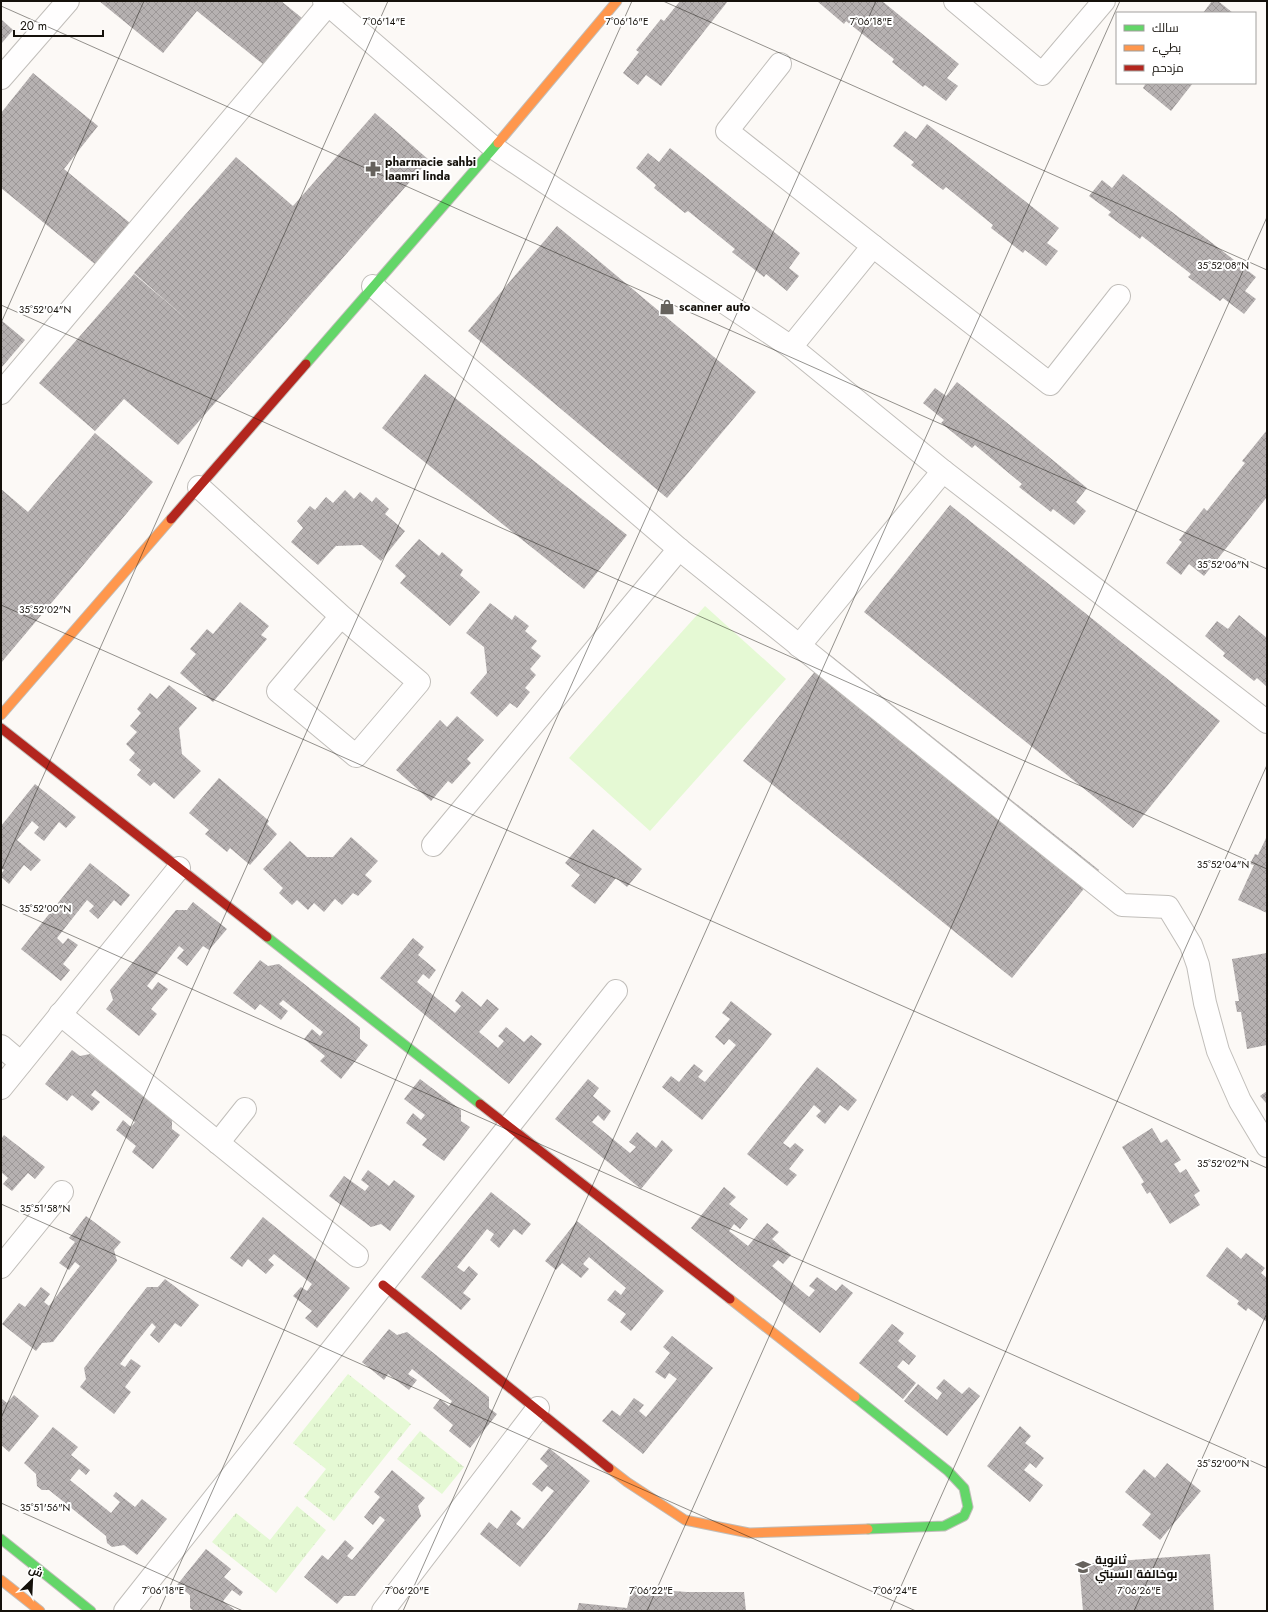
<svg xmlns="http://www.w3.org/2000/svg" width="1268" height="1612" font-family="Jost,Cairo,sans-serif">
	<defs>
		<pattern id="grass-tufts" width="24" height="20" patternUnits="userSpaceOnUse"><rect width="24" height="20" fill="#e5f9d4"/><path d="M3 7l-1-3M5 7V3M7 7l1-3M15 17l-1-3M17 17v-4M19 17l1-3" fill="none" stroke="#c4d4b5"/></pattern>
		<pattern id="building-cross-hatch" width="8" height="8" patternUnits="userSpaceOnUse"><rect width="8" height="8" fill="#b6b1b1"/><path d="M0 0l8 8M0 8l8-8" fill="none" stroke="#9c9797"/></pattern>
	</defs>
	<rect width="100%" height="100%" fill="#fcf9f6"/>
	<g fill="url(#grass-tufts)">
		<polygon points="348,1374 411,1424 334,1521 304,1497 326,1469 293,1443"/>
		<polygon points="420,1431 464,1467 442,1494 397,1459"/>
		<polygon points="297,1506 326,1530 276,1593 212,1542 236,1513 270,1540"/>
	</g>
	<polygon fill="#e5f9d4" points="705,606 786,679 650,831 569,758"/>
	<g fill="url(#building-cross-hatch)">
		<polygon points="99,1 281,1 302,18 264,65 197,11 163,53"/>
		<polygon points="680,1 728,1 661,86 646,75 638,85 623,73 639,52 636,50 661,19 664,21"/>
		<polygon points="817,1 882,1 959,64 947,78 958,86 946,101 925,85 923,87 892,62 894,59 846,21 844,24"/>
		<polygon points="1212,1 1218,1 1233,13 1203,13"/>
		<polygon points="1,19 13,30 1,44"/>
		<polygon points="33,73 98,126 64,169 130,223 96,265 1,188 1,113"/>
		<polygon points="1146,83 1193,83 1171,111 1143,88"/>
		<polygon points="375,113 429,160 178,445 124,399 95,431 39,383 134,274 191,323 134,273 236,157 293,206"/>
		<polygon points="927,124 1059,228 1047,243 1058,251 1046,266 1025,250 1023,253 991,228 993,225 946,187 943,190 911,165 914,162 893,146 905,131 916,139"/>
		<polygon points="670,148 800,253 789,268 799,276 787,291 766,274 764,277 732,252 735,249 688,211 685,213 654,188 656,185 636,168 648,153 659,162"/>
		<polygon points="1123,174 1256,277 1245,291 1256,299 1244,314 1223,298 1220,301 1188,277 1191,274 1142,236 1140,239 1108,215 1111,212 1089,196 1102,180 1112,188"/>
		<polygon points="557,226 756,392 667,498 468,331"/>
		<polygon points="1,320 25,340 1,368"/>
		<polygon points="425,374 627,535 584,589 382,428"/>
		<polygon points="957,382 1087,488 1076,502 1086,511 1074,525 1053,509 1051,512 1019,487 1022,484 975,445 972,448 941,423 944,420 923,403 935,388 946,396"/>
		<polygon points="1267,430 1267,497 1204,576 1189,564 1181,575 1166,563 1182,542 1179,540 1204,508 1207,511 1245,463 1242,461"/>
		<polygon points="95,433 153,482 1,663 1,489 28,512"/>
		<polygon points="345,490 354,499 360,492 372,502 376,497 389,509 385,514 405,531 381,561 362,545 336,546 318,565 291,542 303,528 297,521 310,506 315,510 326,497 333,503"/>
		<polygon points="950,505 1220,721 1133,828 864,612"/>
		<polygon points="419,539 439,556 442,552 463,570 460,575 480,592 450,626 400,583 406,576 395,566"/>
		<polygon points="240,602 269,626 261,635 267,639 213,702 180,673 196,654 190,649 207,629 213,634"/>
		<polygon points="490,603 512,620 515,615 529,626 525,631 537,641 531,648 541,656 530,669 536,675 525,688 530,692 517,708 510,703 497,717 470,693 487,673 484,647 466,633"/>
		<polygon points="1239,615 1267,638 1267,687 1257,678 1254,681 1223,656 1225,653 1205,636 1217,621 1228,629"/>
		<polygon points="829,654 1099,870 1012,978 743,761"/>
		<polygon points="169,685 197,708 179,728 182,754 201,771 174,799 154,782 150,786 137,775 141,770 129,760 135,753 126,744 137,732 130,726 141,713 137,709 150,693 157,699"/>
		<polygon points="457,716 484,740 467,759 471,763 452,784 448,781 431,801 396,770 440,720 447,727"/>
		<polygon points="219,778 269,821 267,824 277,834 250,865 230,848 227,852 205,834 209,830 189,813"/>
		<polygon points="35,784 76,817 66,828 59,822 44,841 34,833 39,827 32,821 17,840 41,860 31,871 24,865 9,884 1,877 1,874 4,870 1,868 1,826"/>
		<polygon points="593,829 642,869 627,887 616,878 595,904 571,886 580,875 565,863"/>
		<polygon points="1267,836 1267,913 1238,900 1254,865 1250,864 1255,854 1258,855"/>
		<polygon points="351,837 378,861 365,875 372,881 358,896 353,893 342,905 335,899 324,912 314,903 308,910 297,900 292,905 279,893 283,888 263,869 290,841 307,857 333,857"/>
		<polygon points="90,863 130,895 121,906 114,900 98,919 89,911 94,906 87,900 57,938 63,944 68,938 78,945 63,964 70,970 61,981 21,949"/>
		<polygon points="193,902 227,929 209,950 203,946 187,966 177,958 184,950 179,946 147,986 152,990 158,982 168,989 151,1009 157,1014 139,1036 106,1009 113,1000 110,990 176,910 187,910"/>
		<polygon points="413,938 424,947 418,955 436,970 429,979 423,974 417,982 455,1013 461,1006 455,1001 462,991 481,1007 487,999 499,1009 479,1032 498,1048 504,1041 498,1036 506,1027 524,1042 531,1035 542,1044 509,1084 380,978"/>
		<polygon points="1267,953 1267,1045 1247,1049 1241,1012 1237,1012 1235,1001 1239,1001 1232,959"/>
		<polygon points="260,960 268,966 279,964 360,1028 360,1039 368,1045 341,1079 320,1061 325,1056 304,1039 312,1029 320,1036 323,1032 283,1000 279,1004 288,1011 281,1020 260,1004 255,1010 233,993"/>
		<polygon points="731,1001 772,1034 702,1120 662,1087 671,1076 679,1082 694,1064 703,1071 698,1077 705,1082 736,1045 729,1039 724,1045 715,1037 730,1019 722,1013"/>
		<polygon points="72,1050 80,1056 90,1054 172,1118 172,1129 180,1135 153,1169 132,1152 136,1146 116,1130 123,1120 131,1127 135,1122 95,1090 91,1095 100,1102 92,1111 72,1095 67,1101 45,1084"/>
		<polygon points="817,1067 857,1100 848,1111 840,1105 825,1124 816,1116 821,1111 814,1105 783,1143 790,1148 795,1143 804,1150 789,1169 797,1175 787,1186 747,1154"/>
		<polygon points="420,1079 461,1110 461,1121 470,1127 444,1161 422,1145 427,1139 406,1123 413,1113 421,1120 425,1115 404,1099"/>
		<polygon points="588,1079 599,1088 593,1096 611,1111 604,1121 598,1115 592,1122 630,1153 636,1147 629,1142 637,1132 656,1148 662,1140 673,1150 641,1189 555,1119"/>
		<polygon points="1267,1091 1267,1104 1260,1096"/>
		<polygon points="1152,1128 1161,1143 1167,1139 1181,1160 1174,1164 1180,1173 1186,1169 1200,1191 1194,1195 1200,1205 1170,1224 1150,1192 1147,1194 1141,1184 1144,1182 1122,1147"/>
		<polygon points="4,1135 45,1167 35,1179 28,1173 12,1191 3,1184 8,1178 1,1172 1,1139"/>
		<polygon points="368,1170 389,1186 394,1180 415,1196 390,1231 381,1224 371,1227 329,1196 344,1176 365,1191 369,1186 361,1180"/>
		<polygon points="724,1187 736,1197 729,1204 748,1219 740,1229 734,1224 729,1231 748,1246 767,1223 779,1232 772,1239 791,1255 783,1264 778,1260 772,1266 809,1297 815,1290 809,1286 817,1277 836,1291 842,1284 853,1293 820,1333 691,1228"/>
		<polygon points="491,1192 531,1224 522,1235 514,1229 499,1248 490,1240 494,1234 487,1229 457,1267 464,1272 469,1266 478,1274 463,1293 471,1299 461,1310 421,1277"/>
		<polygon points="86,1216 121,1242 114,1250 117,1261 53,1342 42,1343 36,1351 2,1324 19,1303 25,1307 41,1287 50,1294 44,1302 49,1306 80,1266 75,1262 69,1270 59,1263 75,1242 69,1238"/>
		<polygon points="263,1217 350,1288 317,1328 305,1318 312,1311 293,1296 301,1287 307,1291 312,1284 274,1254 268,1260 274,1265 266,1274 248,1259 242,1267 230,1258"/>
		<polygon points="577,1221 664,1291 631,1331 620,1322 626,1314 607,1300 615,1290 621,1295 626,1288 589,1257 583,1264 589,1269 581,1278 562,1263 556,1270 545,1261"/>
		<polygon points="1227,1247 1241,1259 1246,1253 1265,1268 1261,1273 1267,1278 1267,1322 1248,1308 1246,1311 1237,1304 1239,1301 1206,1276"/>
		<polygon points="165,1279 199,1305 181,1327 175,1323 159,1343 150,1335 156,1327 152,1323 135,1344 120,1364 125,1367 131,1359 141,1366 125,1387 131,1392 114,1414 80,1387 86,1379 84,1368 147,1287 158,1287"/>
		<polygon points="892,1324 904,1333 898,1341 916,1356 909,1365 903,1360 897,1367 916,1383 903,1399 859,1363"/>
		<polygon points="389,1329 397,1335 407,1332 489,1397 489,1408 497,1414 470,1448 449,1431 453,1425 433,1408 440,1399 449,1406 452,1401 412,1369 408,1374 417,1380 409,1390 388,1374 384,1380 362,1362"/>
		<polygon points="672,1336 713,1368 643,1454 602,1421 612,1410 620,1416 634,1398 644,1405 639,1411 646,1417 677,1379 669,1373 665,1379 655,1372 670,1353 663,1347"/>
		<polygon points="944,1379 962,1394 969,1387 980,1396 947,1436 904,1401 918,1384 937,1400 942,1393 936,1388"/>
		<polygon points="14,1395 39,1416 9,1452 1,1445 1,1398 7,1403"/>
		<polygon points="1020,1426 1031,1436 1025,1443 1044,1458 1036,1468 1030,1463 1024,1470 1043,1485 1030,1502 987,1466"/>
		<polygon points="53,1427 78,1447 71,1455 90,1470 86,1475 79,1469 70,1480 91,1497 111,1513 120,1502 113,1496 116,1492 135,1507 142,1499 167,1519 137,1555 124,1545 112,1547 107,1543 106,1536 49,1490 42,1490 37,1486 36,1474 24,1463"/>
		<polygon points="549,1448 590,1481 520,1567 480,1534 489,1522 497,1529 511,1510 521,1518 516,1524 523,1529 554,1491 547,1486 542,1492 532,1484 548,1466 540,1459"/>
		<polygon points="1167,1463 1201,1491 1160,1540 1142,1525 1151,1514 1125,1492 1144,1469 1155,1478"/>
		<polygon points="392,1470 425,1498 418,1506 421,1516 355,1596 344,1596 337,1604 304,1577 322,1555 328,1560 345,1540 354,1548 347,1556 352,1560 385,1520 380,1516 373,1525 364,1517 380,1497 374,1492"/>
		<polygon points="206,1549 231,1569 224,1577 243,1592 240,1596 232,1590 223,1601 236,1611 194,1611 190,1608 190,1595 177,1585"/>
		<polygon points="1210,1554 1214,1611 1083,1611 1079,1564"/>
		<polygon points="632,1588 687,1592 744,1592 746,1611 577,1611 579,1603 627,1608"/>
	</g>
	<g fill="none" stroke-linecap="round" stroke-linejoin="round">
		<g stroke="#c1beba" stroke-width="24">
			<g id="street">
				<polyline points="324,1 494,148 791,347 943,471 1267,722"/>
				<polyline points="955,1 1042,74 1104,1"/>
				<polyline points="780,64 727,131 873,246 791,347"/>
				<polyline points="1,78 68,1"/>
				<polyline points="873,246 1050,384 1119,296"/>
				<polyline points="373,286 679,549 1122,905 1168,907 1191,945 1198,965 1205,1003 1218,1051 1240,1101 1267,1146"/>
				<polyline points="1,393 331,1"/>
				<polyline points="199,487 341,616 419,682 356,756 278,691 341,616"/>
				<polyline points="799,646 943,471"/>
				<polyline points="433,845 679,549"/>
				<polyline points="60,1014 357,1256"/>
				<polyline points="1,1046 21,1063"/>
				<polyline points="1,1088 179,868"/>
				<polyline points="218,1143 245,1109"/>
				<polyline points="1,1267 62,1192"/>
				<polyline points="125,1611 616,991"/>
				<polyline points="383,1611 538,1408"/>
			</g>
		</g>
		<g stroke="#c1beba" stroke-width="11">
			<g id="fast">
				<polyline points="306,364 498,143"/>
				<polyline points="267,937 480,1104"/>
				<polyline points="855,1397 948,1471 964,1488 968,1507 964,1516 944,1526 868,1529"/>
				<polyline points="1,1539 91,1611"/>
			</g>
		</g>
		<g stroke="#c1beba" stroke-width="11">
			<g id="slow">
				<polyline points="498,143 617,1"/>
				<polyline points="1,715 171,519"/>
				<polyline points="730,1299 855,1397"/>
				<polyline points="609,1468 627,1482 685,1520 749,1533 868,1529"/>
				<polyline points="1,1580 40,1611"/>
			</g>
		</g>
		<g stroke="#c1beba" stroke-width="11">
			<g id="jam">
				<polyline points="171,519 306,364"/>
				<polyline points="1,728 267,937"/>
				<polyline points="480,1104 730,1299"/>
				<polyline points="383,1285 609,1468"/>
			</g>
		</g>
		<use href="#street" stroke="#fffefe" stroke-width="22"/>
		<use href="#fast" stroke="#63d668" stroke-width="9"/>
		<use href="#slow" stroke="#ff974d" stroke-width="9"/>
		<use href="#jam" stroke="#b3261e" stroke-width="9"/>
	</g>
	<path fill="none" stroke="#15110b" stroke-width="1" stroke-opacity="0.45" d="M663,1l604,269M1,6l1266,563M1,305l1266,564M1,323l143,-322M1,605l1266,563M1,871l387,-870M1,904l1266,564M1,1204l915,407M1,1418l631,-1417M1,1503l242,108M159,1611l717,-1610M403,1611l717,-1610M647,1611l620,-1394M890,1611l377,-846M1134,1611l133,-298"/>
	<defs>
		<g id="pharmacy-bare" transform="scale(1.2)"><path d="M-2-6h4v4h4v4h-4v4h-4v-4h-4v-4h4Z" fill="#66625d" stroke="#fff" stroke-width="2.5" paint-order="stroke"/></g>
		<g id="shop-bare" transform="scale(1.2)"><path d="M-5-2.5h2.3a2.7 3.5 0 0 1 5.4 0H5L5.5 6h-11ZM-1.5-2.5h3a1.5 2.3 0 0 0-3 0Z" fill="#66625d" stroke="#fff" stroke-width="2.5" paint-order="stroke"/></g>
		<g id="school-bare" transform="scale(1.2)"><path d="M0-5L7-2L0 1L-7-2ZM-4 1L0 2.5L4 1V4Q0 6-4 4Z" fill="#66625d" stroke="#fff" stroke-width="2.5" paint-order="stroke"/></g>
	</defs>
	<g fill-rule="evenodd">
		<use href="#pharmacy-bare" x="373" y="169"/>
		<use href="#shop-bare" x="667" y="307"/>
		<use href="#school-bare" x="1083" y="1567"/>
	</g>
	<g text-anchor="middle" dominant-baseline="central" stroke-width="4" stroke-linejoin="round" paint-order="stroke">
		<g font-size="12" font-weight="bold" fill="#15110b" stroke="#fff" text-anchor="start">
			<text x="385" y="162">pharmacie sahbi<tspan x="385" dy="14">laamri linda</tspan></text>
			<text x="679" y="307">scanner auto</text>
			<text x="1095" y="1560">ثانوية<tspan x="1095" dy="14">بوخالفة السبتي</tspan></text>
		</g>
	</g>
	<g font-size="10" text-anchor="middle" fill="#15110b" stroke="#fff" stroke-width="4" stroke-linejoin="round" paint-order="stroke">
		<text x="384" y="25">7°06'14"E</text>
		<text x="627" y="25">7°06'16"E</text>
		<text x="871" y="25">7°06'18"E</text>
		<text x="1223" y="269">35°52'08"N</text>
		<text x="45" y="313">35°52'04"N</text>
		<text x="1223" y="568">35°52'06"N</text>
		<text x="45" y="613">35°52'02"N</text>
		<text x="1223" y="868">35°52'04"N</text>
		<text x="45" y="912">35°52'00"N</text>
		<text x="1223" y="1167">35°52'02"N</text>
		<text x="45" y="1212">35°51'58"N</text>
		<text x="1223" y="1467">35°52'00"N</text>
		<text x="45" y="1511">35°51'56"N</text>
		<text x="163" y="1594">7°06'18"E</text>
		<text x="407" y="1594">7°06'20"E</text>
		<text x="651" y="1594">7°06'22"E</text>
		<text x="895" y="1594">7°06'24"E</text>
		<text x="1139" y="1594">7°06'26"E</text>
	</g>
	<rect width="1268" height="1612" fill="none" stroke="#15110b" stroke-width="4"/>
	<rect x="1116" y="12" width="140" height="72" fill="#ffffff" stroke="#a1a09d"/>
	<rect x="1124" y="25" width="20" height="6" fill="#63d668" stroke="#a1a09d"/>
	<text x="1152" y="32" font-size="12" fill="#15110b">سالك</text>
	<rect x="1124" y="45" width="20" height="6" fill="#ff974d" stroke="#a1a09d"/>
	<text x="1152" y="52" font-size="12" fill="#15110b">بطيء</text>
	<rect x="1124" y="65" width="20" height="6" fill="#b3261e" stroke="#a1a09d"/>
	<text x="1152" y="72" font-size="12" fill="#15110b">مزدحم</text>
	<g transform="translate(32 1580) rotate(24)" stroke="#ffffff" stroke-width="3" paint-order="stroke">
	<path d="M0-3L7 15L0 10L-7 15Z" fill="#15110b"/>
	<text y="-6" font-size="11" font-weight="bold" text-anchor="middle" fill="#15110b">ش</text>
	</g>
	<path d="M14 30v6h89v-6" fill="none" stroke="#15110b" stroke-width="2"/>
	<text x="20" y="30" font-size="12" fill="#15110b" stroke="#ffffff" stroke-width="3" paint-order="stroke">20 m</text>
</svg>
